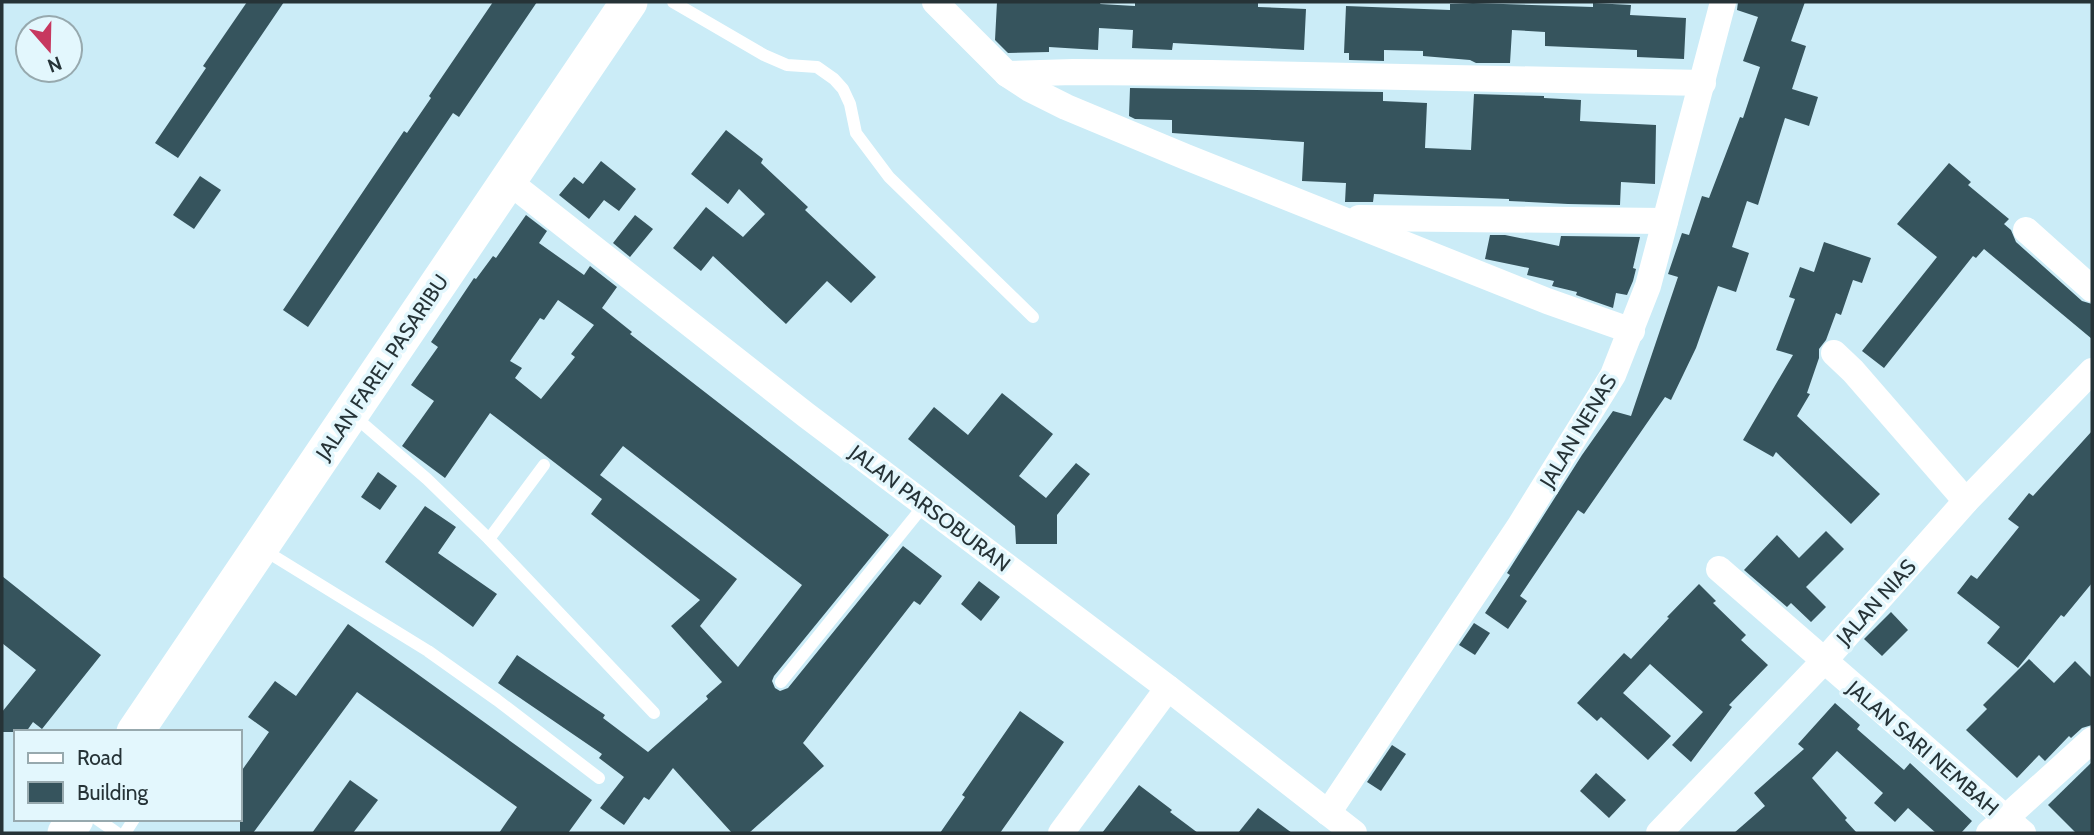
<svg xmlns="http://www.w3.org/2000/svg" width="2094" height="835" font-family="Cabin,sans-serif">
	<rect width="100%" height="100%" fill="#cbecf7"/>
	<g fill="#36545d" fill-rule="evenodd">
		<polygon points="247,2 284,2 178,158 155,143 206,68 203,66"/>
		<polygon points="493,2 537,2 459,117 453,113 308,327 283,310 404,131 407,133 431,98 429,96"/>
		<polygon points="997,2 1101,2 1100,4 1135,6 1135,2 1258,2 1258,7 1306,9 1304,50 1173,43 1172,50 1132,48 1133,30 1099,28 1098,50 1049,47 1049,52 1008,53 995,40"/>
		<polygon points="1738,2 1805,2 1791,41 1806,46 1792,89 1818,97 1809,126 1785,118 1758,205 1747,201 1732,247 1749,253 1736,292 1718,286 1696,348 1671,400 1665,397 1584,514 1578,510 1520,596 1527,601 1508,629 1485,613 1510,575 1507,573 1582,455 1613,411 1631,416 1678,277 1668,274 1682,233 1689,235 1702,196 1709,198 1740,117 1743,118 1760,67 1743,61 1758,17 1737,10"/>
		<polygon points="1473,3 1593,7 1593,3 1631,5 1630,15 1686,18 1684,59 1637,57 1637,50 1545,46 1545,32 1512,30 1510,63 1476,63 1470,60 1423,56 1423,51 1384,50 1384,61 1349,60 1349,53 1344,53 1346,6 1450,10 1450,4"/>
		<polygon points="1130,88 1383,92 1383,101 1427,103 1425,148 1471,150 1474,94 1544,96 1544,98 1581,100 1580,121 1656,125 1655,184 1621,182 1620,205 1568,204 1509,201 1509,199 1374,194 1373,202 1345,202 1346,183 1302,181 1304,142 1172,133 1172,120 1135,119 1129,116"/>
		<polygon points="726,130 763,159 761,163 808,207 805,210 876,277 851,303 827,281 786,324 713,256 701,271 673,248 706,207 743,237 765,214 739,189 728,204 691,174"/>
		<polygon points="601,161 636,189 619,211 604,200 589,219 559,195 574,177 583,184"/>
		<polygon points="1949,163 1971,182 1968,185 2009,219 2004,224 2011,230 2016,242 2082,301 2092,304 2092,339 1984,249 1976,258 1973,256 1884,368 1862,351 1937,257 1897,224"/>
		<polygon points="200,176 221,190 194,229 173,215"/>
		<path d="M526,215l21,16 -8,12 45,32 6,-9 27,21 -15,21 30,24 -2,2 259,201 -115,141 -2,5 3,7 5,3 8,-3 115,-142 39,30 -22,29 -6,-4 -111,142 21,23 -75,67h-17l-59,-65 -24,32 -5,-3 -20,28 -24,-17 24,-31 -25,-19 3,-4 -104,-71 19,-28 88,60 -2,3 45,34 60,-53 -2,-3 16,-14 -51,-56 29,-26 -109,-86 11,-15 -112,-86 -45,65 -43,-32 32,-45 -23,-16 27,-38 -7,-5 43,-64 2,1 17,-23 3,2zM558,300l36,25 -23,29 4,3 -34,42 -26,-21 7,-10 -12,-7 30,-43 4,2zM623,446l179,139 -64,82 -38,-41 37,-47 -137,-104z"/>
		<polygon points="635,215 653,229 630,257 613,243"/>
		<polygon points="1490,235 1505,235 1559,246 1561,236 1640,237 1633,268 1636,269 1633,281 1627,295 1616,293 1613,308 1576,295 1577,292 1552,286 1554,281 1527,275 1529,268 1485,259"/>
		<polygon points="1824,242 1871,258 1862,283 1853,280 1841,315 1836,313 1826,340 1819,349 1819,358 1807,393 1810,394 1797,416 1880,494 1851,524 1776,452 1773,457 1743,440 1793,355 1776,350 1795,299 1789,297 1800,267 1814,272"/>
		<polygon points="1002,393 1053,434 1019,476 1046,498 1076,463 1090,474 1057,515 1057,544 1016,544 1015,526 908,439 934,407 968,435"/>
		<polygon points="2092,431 2092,583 2064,617 2061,615 2018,668 1987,643 2000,627 1957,593 1971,575 1977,579 2019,527 2008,519 2029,493 2033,496"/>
		<polygon points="378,472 397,486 380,510 361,497"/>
		<polygon points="425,506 456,527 438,553 497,594 473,627 385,562"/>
		<polygon points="1826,531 1844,549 1806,587 1826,607 1811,622 1791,603 1787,607 1744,570 1777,535 1799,558"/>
		<polygon points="2,576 101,655 42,729 33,722 26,732 2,732 2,712 36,670 2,643"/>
		<polygon points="979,581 1000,597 981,621 961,604"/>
		<polygon points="1699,584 1716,601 1713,603 1746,635 1741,640 1768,665 1729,705 1732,707 1691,762 1672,745 1703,712 1650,664 1623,693 1671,736 1648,760 1601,717 1597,721 1577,703 1624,653 1631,659 1669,618 1667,617"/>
		<polygon points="1891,612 1908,630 1882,656 1864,639"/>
		<polygon points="1474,623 1490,633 1475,655 1459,645"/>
		<polygon points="348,624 592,800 568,833 499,833 517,807 357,692 253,833 240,833 240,773 269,732 248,717 275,681 296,696"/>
		<polygon points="2029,659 2054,683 2075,661 2092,678 2092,725 2082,728 2071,738 2069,736 2045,761 2039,755 2017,778 1966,730 1987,709 1983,705"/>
		<polygon points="1835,703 1860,725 1857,729 1904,770 1910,763 1972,821 1961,833 1936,833 1908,808 1895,822 1874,803 1883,793 1837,751 1812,778 1847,818 1845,820 1857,833 1734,833 1765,806 1754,793 1804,749 1798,744"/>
		<polygon points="1020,711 1064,742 1000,833 940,833 965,797 962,795"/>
		<polygon points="1392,745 1406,754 1381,791 1367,782"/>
		<polygon points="2092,762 2092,833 2076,833 2048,805"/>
		<polygon points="1596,773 1626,800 1609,818 1580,791"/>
		<polygon points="350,780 378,800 353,833 312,833"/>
		<polygon points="1139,785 1172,810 1170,812 1198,833 1102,833"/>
		<polygon points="1258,808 1292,833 1238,833"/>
	</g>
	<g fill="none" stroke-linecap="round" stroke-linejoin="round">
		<g stroke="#fff" stroke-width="12">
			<polyline points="673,2 764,55 787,65 817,67 834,79 843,89 850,104 856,133 889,177 1033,317"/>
			<polyline points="354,416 427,479 489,539 654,713"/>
			<polyline points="489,539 544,465"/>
			<polyline points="264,550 428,651 497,700 599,778"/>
			<polyline points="781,682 925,504"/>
			<polyline points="97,819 117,833"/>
			<polyline points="125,833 134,819"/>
		</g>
		<g stroke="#fff" stroke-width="26">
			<polyline points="935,2 1007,74 1030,89 1066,107 1186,157 1547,301 1632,331"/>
			<polyline points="1007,74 1073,72 1211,73 1703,83"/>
			<polyline points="508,181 806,415 1168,688 1354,833"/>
			<polyline points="1359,218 1665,221"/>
			<polyline points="2026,230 2092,289"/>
			<polyline points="1834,353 1853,371 1966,501"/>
			<polyline points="1719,569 2023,833"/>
			<polyline points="1328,813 1519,527 1613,375 1648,286 1723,2"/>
			<polyline points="1061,833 1168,688"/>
			<polyline points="1659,833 1823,662 1966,501 2092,371"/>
			<polyline points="1989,833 2092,740"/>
		</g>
		<g stroke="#fff" stroke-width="37">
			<polyline points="135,732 629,2"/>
			<polyline points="66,833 75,819"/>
		</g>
	</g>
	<g text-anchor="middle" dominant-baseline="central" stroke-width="7" stroke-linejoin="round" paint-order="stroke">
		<g font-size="21" fill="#263337" stroke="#e3f7fd">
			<text transform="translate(382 367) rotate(-56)">JALAN FAREL PASARIBU</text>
			<text transform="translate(1578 431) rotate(-59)">JALAN NENAS</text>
			<text transform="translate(930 508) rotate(37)">JALAN PARSOBURAN</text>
			<text transform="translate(1876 602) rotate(-48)">JALAN NIAS</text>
			<text transform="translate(1923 748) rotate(41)">JALAN SARI NEMBAH</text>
		</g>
	</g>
	<rect width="2094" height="835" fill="none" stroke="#263337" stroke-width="7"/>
	<rect x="14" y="730" width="228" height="91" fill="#e3f7fd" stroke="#97a9ae" stroke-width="2"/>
	<rect x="28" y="753" width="35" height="10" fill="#ffffff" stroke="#97a9ae" stroke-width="2"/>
	<text x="77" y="765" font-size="21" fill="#263337">Road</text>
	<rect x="28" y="782" width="35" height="21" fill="#36545d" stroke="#97a9ae" stroke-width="2"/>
	<text x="77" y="800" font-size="21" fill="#263337">Building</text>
	<g transform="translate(49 49) rotate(160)"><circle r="33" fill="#e3f7fd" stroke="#97a9ae" stroke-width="2"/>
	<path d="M0-5L12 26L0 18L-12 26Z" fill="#c7385f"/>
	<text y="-10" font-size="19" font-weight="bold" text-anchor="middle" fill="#263337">N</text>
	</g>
</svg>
